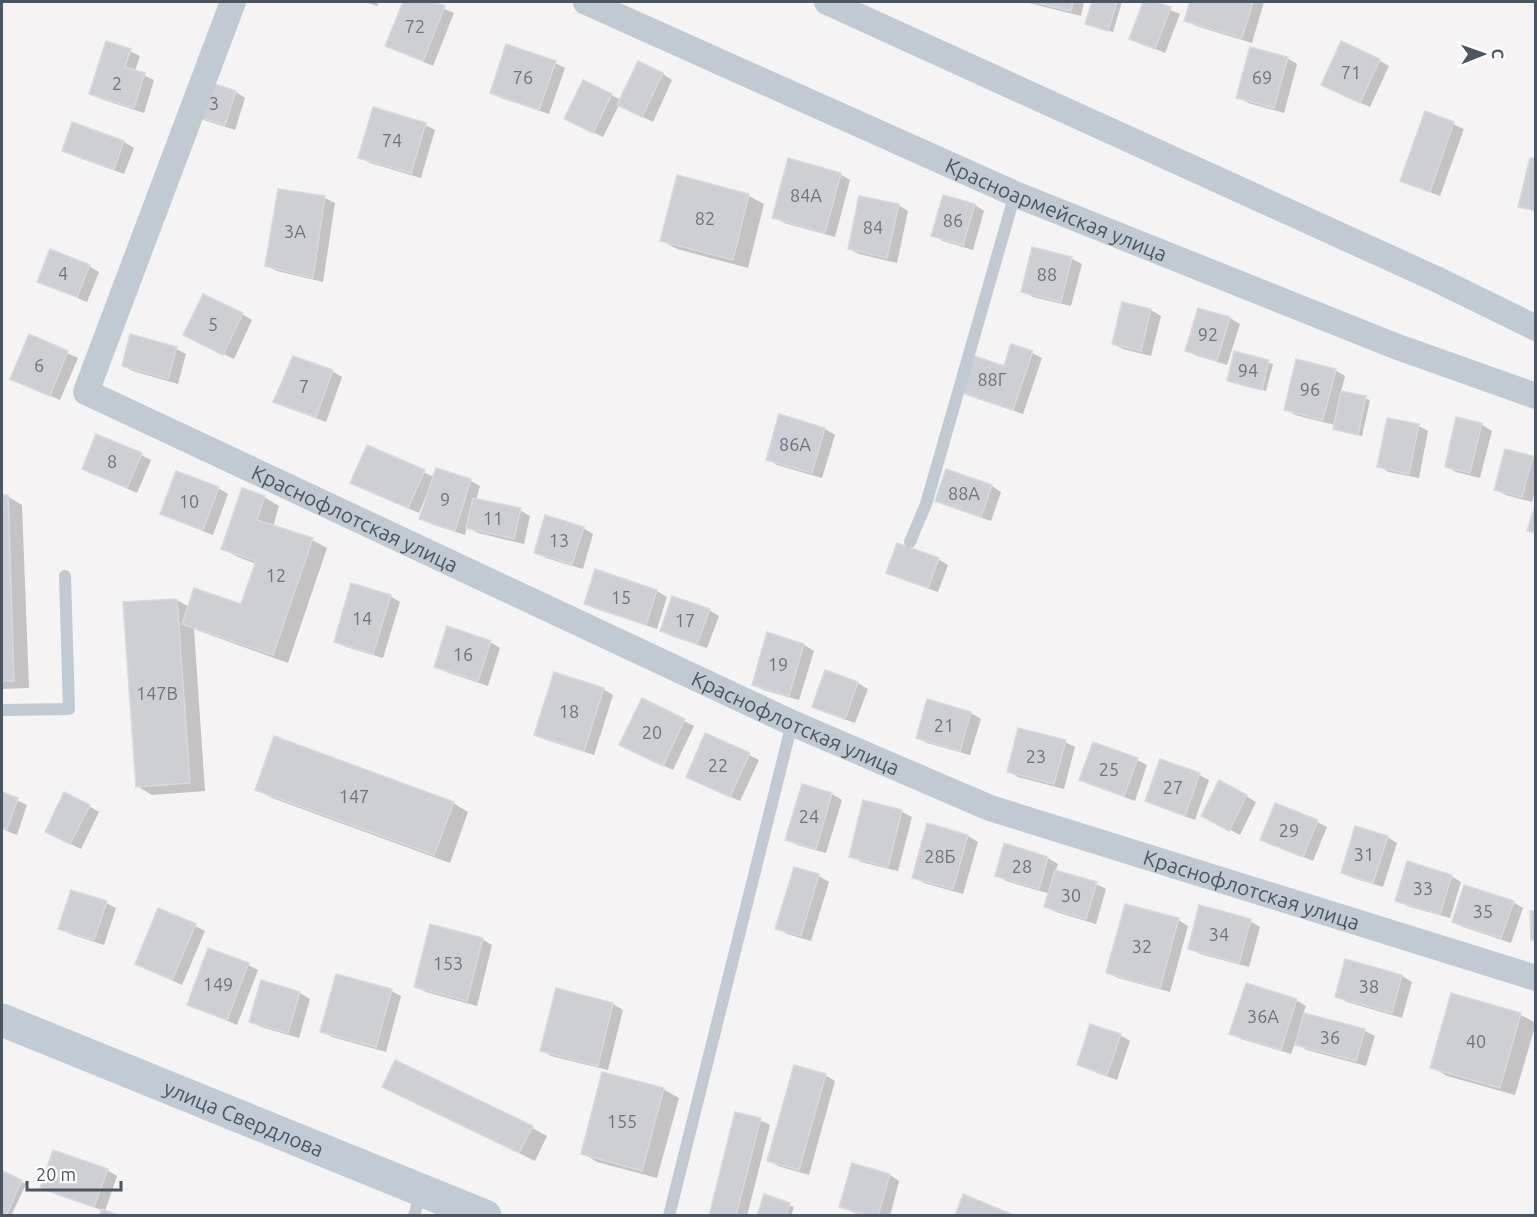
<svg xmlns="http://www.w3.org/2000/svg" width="1537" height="1217" font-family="Ubuntu,sans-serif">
	<rect width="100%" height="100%" fill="#f5f3f3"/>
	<g fill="#0003">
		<polygon points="365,2 379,2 377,6"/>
		<polygon points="405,2 429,2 454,13 433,66 387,46"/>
		<polygon points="1025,2 1084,2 1081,16"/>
		<polygon points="1093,2 1122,2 1113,32 1087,24"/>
		<polygon points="1144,2 1151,2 1180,14 1165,53 1130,38"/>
		<polygon points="1191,2 1264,2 1252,43 1196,26 1186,20"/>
		<polygon points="130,51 140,56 135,71 154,80 144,113 101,99 91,93"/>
		<polygon points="1287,58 1297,64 1284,113 1248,103 1238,97"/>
		<polygon points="1379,60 1389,66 1370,107 1333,91"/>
		<polygon points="555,63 565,68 549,114 501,98 492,93"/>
		<polygon points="663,74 672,80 653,122 619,105 603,137 576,124 611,95 621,100"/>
		<polygon points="236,92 245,98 235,130 204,120 194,114"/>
		<polygon points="1426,113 1464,129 1440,196 1402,181"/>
		<polygon points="73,124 124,142 134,148 124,174 74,156 64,150"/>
		<polygon points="425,125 435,130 421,178 370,163 360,157"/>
		<polygon points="840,174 850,180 835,237 784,223 774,217"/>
		<polygon points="678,177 749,196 764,204 748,268 677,249 662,241"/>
		<polygon points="325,198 335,203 323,282 277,271 267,266"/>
		<polygon points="898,205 908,211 897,263 859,254 849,249"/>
		<polygon points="975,205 984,211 973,250 943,241 933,235"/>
		<polygon points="1033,249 1072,259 1082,264 1071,306 1033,297 1023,291"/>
		<polygon points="89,266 99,272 87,302 39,282"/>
		<polygon points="1123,304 1151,310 1161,316 1151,356 1123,349 1113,344"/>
		<polygon points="1199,309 1230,318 1240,324 1227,365 1197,356 1187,351"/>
		<polygon points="242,314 252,320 234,359 195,340"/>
		<polygon points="29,336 78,358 60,400 12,378"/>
		<polygon points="176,349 186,354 178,384 133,371 123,366"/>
		<polygon points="1032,353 1042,358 1023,414 969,396 959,391"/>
		<polygon points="1236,353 1273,364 1266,391 1228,380"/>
		<polygon points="1335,370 1345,376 1341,392 1370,400 1362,436 1339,431 1335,429 1335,425 1295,415 1285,409"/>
		<polygon points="332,371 342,377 326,422 285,407 275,401"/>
		<polygon points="780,416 825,429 835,435 822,478 777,465 767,459"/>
		<polygon points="1458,419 1482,425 1492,431 1480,478 1456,472 1446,466"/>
		<polygon points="1419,426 1428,431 1419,478 1389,472 1379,466"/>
		<polygon points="368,447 434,477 437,470 471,481 480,486 476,500 520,510 530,516 524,544 478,533 467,527 465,535 431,524 421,518 427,499 425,498 419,513 362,488"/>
		<polygon points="141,455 151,460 137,493 83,469"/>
		<polygon points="1532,457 1536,459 1536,489 1532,502 1506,495 1496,490"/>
		<polygon points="992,486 1001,492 991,521 947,506 937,501"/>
		<polygon points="218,488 228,494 213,535 172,519 162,514"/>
		<polygon points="2,496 7,496 22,505 29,688 2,689"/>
		<polygon points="264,497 279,506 273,527 312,540 327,548 288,663 194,629 205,791 152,795 137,786 177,600 189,607 242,606 257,564 238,557 223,549"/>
		<polygon points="583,528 593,534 583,569 546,558 536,552"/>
		<polygon points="938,559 948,565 938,592 898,578 888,573"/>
		<polygon points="596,571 657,591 667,597 657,629 596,609 586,604"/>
		<polygon points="390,596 400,602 383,658 346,647 336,641"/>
		<polygon points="709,610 719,616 707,648 671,636 662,630"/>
		<polygon points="490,642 500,648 488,686 446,672 436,666"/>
		<polygon points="804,645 814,651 799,700 763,690 753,684"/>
		<polygon points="858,683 868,689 855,723 824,712 814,707"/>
		<polygon points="603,689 613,695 594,755 546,740 536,735"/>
		<polygon points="643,700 694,726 673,770 631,750"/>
		<polygon points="971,713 981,719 970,755 927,743 918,738"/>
		<polygon points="1065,742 1075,747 1064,789 1018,777 1008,771"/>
		<polygon points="749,755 759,760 740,801 697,782"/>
		<polygon points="1137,760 1147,765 1135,801 1091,785 1081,779"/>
		<polygon points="1161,761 1199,775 1209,780 1195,820 1157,806 1147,801"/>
		<polygon points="256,789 453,803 468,812 450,863 272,798"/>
		<polygon points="2,793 27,805 17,835 2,829"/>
		<polygon points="832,794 842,800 826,853 797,845 787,839"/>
		<polygon points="1246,796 1256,802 1240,835 1213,821"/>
		<polygon points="865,802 902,812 912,817 898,871 861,862 851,856"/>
		<polygon points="89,806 99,812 81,849 56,837"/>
		<polygon points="1317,822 1327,827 1313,861 1262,839"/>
		<polygon points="968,836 978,842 963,894 924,883 914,877"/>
		<polygon points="1387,837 1397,843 1383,887 1353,878 1343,872"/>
		<polygon points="1005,845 1048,858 1058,864 1055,872 1096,884 1106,889 1096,924 1056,912 1046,907 1050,894 1006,881 997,875"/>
		<polygon points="795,869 819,876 829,882 811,941 787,934 777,928"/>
		<polygon points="1451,876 1461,882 1450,918 1407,906 1397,900"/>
		<polygon points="1513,902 1523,908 1511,943 1463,927 1453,921"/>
		<polygon points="106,903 116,908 104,945 70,934 60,928"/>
		<polygon points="1178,920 1188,926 1170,992 1118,978 1108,972"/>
		<polygon points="1250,921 1260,927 1249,967 1200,954 1190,948"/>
		<polygon points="195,926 205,931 182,985 136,964"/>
		<polygon points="482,939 492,945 477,1006 426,992 416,987"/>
		<polygon points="248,965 258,970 237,1025 188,1004"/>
		<polygon points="1402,976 1412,982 1402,1018 1347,1002 1337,996"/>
		<polygon points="262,982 300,993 310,999 299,1038 261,1027 251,1021"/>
		<polygon points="557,990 613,1004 623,1010 608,1070 551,1056 542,1050"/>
		<polygon points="391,991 401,996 386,1052 332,1037 322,1031"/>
		<polygon points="1452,995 1521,1015 1536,1023 1515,1095 1447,1076 1432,1067"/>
		<polygon points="1296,1000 1306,1006 1303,1014 1365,1031 1375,1036 1366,1066 1307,1050 1295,1043 1291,1054 1241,1039 1231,1033"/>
		<polygon points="1120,1035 1130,1041 1117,1080 1089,1070 1079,1064"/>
		<polygon points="825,1075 835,1081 809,1175 778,1166 769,1160"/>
		<polygon points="384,1087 532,1128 547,1136 535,1161"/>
		<polygon points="663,1089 679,1098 657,1178 597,1162 582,1153"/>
		<polygon points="760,1120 770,1125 747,1216 711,1216"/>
		<polygon points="107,1170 117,1176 105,1211 52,1193 42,1187"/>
		<polygon points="2,1172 26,1184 11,1216 2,1213"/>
		<polygon points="890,1175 899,1181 890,1216 862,1216 841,1207"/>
		<polygon points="765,1196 794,1207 791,1216 758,1216"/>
	</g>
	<g fill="#cdcfd5" stroke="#d7d9de" stroke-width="1.5">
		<polygon points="403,2 433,2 445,6 423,61 385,46"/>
		<polygon points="1033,2 1073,2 1071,11"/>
		<polygon points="1092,2 1117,2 1108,31 1085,24"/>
		<polygon points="1143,2 1155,2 1171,7 1155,49 1129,39"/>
		<polygon points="1190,2 1253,2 1242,38 1184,21"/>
		<polygon points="106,41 131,49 125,67 145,73 134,108 89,94"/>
		<polygon points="1341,41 1380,59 1360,103 1321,85"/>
		<polygon points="506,44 556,61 539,110 490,93"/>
		<polygon points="1250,47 1288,57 1274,108 1236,98"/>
		<polygon points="638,61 663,73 642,117 617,105"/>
		<polygon points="203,80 236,91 225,125 192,115"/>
		<polygon points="583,80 612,94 593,133 564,119"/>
		<polygon points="373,107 426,123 411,173 358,158"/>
		<polygon points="1425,111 1454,122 1430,192 1400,181"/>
		<polygon points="72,122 124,141 114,169 62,151"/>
		<polygon points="788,158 841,173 825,233 772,218"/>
		<polygon points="1530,158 1536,159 1536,211 1518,207"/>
		<polygon points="677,175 749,194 733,260 660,241"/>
		<polygon points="278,189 325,196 313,278 265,266"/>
		<polygon points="943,195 975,204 963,245 931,236"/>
		<polygon points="859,196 899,204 887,258 848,249"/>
		<polygon points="1032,247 1072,257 1061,302 1021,292"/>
		<polygon points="50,249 90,265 77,297 37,282"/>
		<polygon points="203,294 243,313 223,355 183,335"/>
		<polygon points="1122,302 1151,309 1141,351 1112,344"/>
		<polygon points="1198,308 1230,317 1217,361 1185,351"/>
		<polygon points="29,334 68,351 50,396 10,379"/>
		<polygon points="130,334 177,347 168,379 122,366"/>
		<polygon points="1011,344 1033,351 1013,410 957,391 969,354 1004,366"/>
		<polygon points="1234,351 1269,360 1262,390 1227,381"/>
		<polygon points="293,356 333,370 316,417 273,402"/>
		<polygon points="1296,359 1336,369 1323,420 1284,410"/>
		<polygon points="1341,391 1366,396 1358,435 1333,429"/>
		<polygon points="779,414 825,428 812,473 766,460"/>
		<polygon points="1456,417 1482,423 1470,473 1445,467"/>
		<polygon points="1387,418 1419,424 1409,474 1377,467"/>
		<polygon points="96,434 142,453 127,488 82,469"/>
		<polygon points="367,445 425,470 408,508 350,483"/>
		<polygon points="1505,449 1533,456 1522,497 1494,490"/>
		<polygon points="436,468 471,479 455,531 419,519"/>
		<polygon points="946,469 992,485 981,517 935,501"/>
		<polygon points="176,471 219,487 203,530 160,514"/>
		<polygon points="242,488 265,496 257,520 313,538 273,655 182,624 194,588 241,604 256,561 221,549"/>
		<polygon points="2,495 8,495 14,681 2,681"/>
		<polygon points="473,498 521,508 514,539 466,528"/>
		<polygon points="1536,502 1536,533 1527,531"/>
		<polygon points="545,515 584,527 572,564 534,553"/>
		<polygon points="897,543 939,558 928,588 886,573"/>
		<polygon points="595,569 657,590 646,625 584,604"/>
		<polygon points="351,583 391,595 373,654 334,642"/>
		<polygon points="672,596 710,609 697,644 660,631"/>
		<polygon points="177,599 190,783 136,787 123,602"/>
		<polygon points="447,626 491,641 478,681 434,667"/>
		<polygon points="767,632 804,644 789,696 752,685"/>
		<polygon points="825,670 858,682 845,719 812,707"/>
		<polygon points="554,672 604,688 584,751 534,735"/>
		<polygon points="642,698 685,719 663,766 619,745"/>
		<polygon points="927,699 971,712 960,751 916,738"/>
		<polygon points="1018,728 1066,740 1054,784 1007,772"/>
		<polygon points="705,733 750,753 730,797 686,777"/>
		<polygon points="274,736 454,802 434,855 255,790"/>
		<polygon points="1093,742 1138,758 1124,796 1079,780"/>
		<polygon points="1160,759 1200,773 1185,816 1145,801"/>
		<polygon points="1219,780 1247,795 1229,831 1201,816"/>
		<polygon points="802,784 832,793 816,849 785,840"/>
		<polygon points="2,792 18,798 7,830 2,829"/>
		<polygon points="64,792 90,805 70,844 45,832"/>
		<polygon points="863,800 902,810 888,867 849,857"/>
		<polygon points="1275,803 1318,820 1303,857 1260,840"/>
		<polygon points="927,823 968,835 953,889 912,878"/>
		<polygon points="1355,826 1388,836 1373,883 1341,873"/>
		<polygon points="1004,843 1048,857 1039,889 995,876"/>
		<polygon points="1407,861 1452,875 1440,914 1395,901"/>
		<polygon points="794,867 819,874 801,936 775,929"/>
		<polygon points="1055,870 1097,882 1086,919 1044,907"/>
		<polygon points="1464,885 1514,901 1501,938 1452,922"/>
		<polygon points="71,890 107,901 94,940 58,929"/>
		<polygon points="1125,904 1179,918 1160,988 1106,973"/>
		<polygon points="1199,905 1251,919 1239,963 1188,949"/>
		<polygon points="158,908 196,924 172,980 135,964"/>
		<polygon points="1530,911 1536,911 1536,941 1531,940"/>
		<polygon points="430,924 483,938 467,1001 414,987"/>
		<polygon points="208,948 249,963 227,1020 187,1005"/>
		<polygon points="1345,959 1402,975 1392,1013 1335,997"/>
		<polygon points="336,974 392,989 376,1047 320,1032"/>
		<polygon points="261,980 300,992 288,1033 249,1022"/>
		<polygon points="1246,983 1297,999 1281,1050 1229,1034"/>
		<polygon points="556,988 613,1003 598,1066 540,1051"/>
		<polygon points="1451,993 1521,1013 1500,1088 1430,1068"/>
		<polygon points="1304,1013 1365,1029 1356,1061 1295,1045"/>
		<polygon points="1090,1024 1121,1034 1107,1075 1077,1065"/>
		<polygon points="395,1060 533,1126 519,1153 382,1087"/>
		<polygon points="794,1065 826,1074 799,1170 767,1161"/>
		<polygon points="602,1072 664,1088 642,1171 581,1154"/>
		<polygon points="735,1112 761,1118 736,1216 709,1216"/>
		<polygon points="53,1150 108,1169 94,1207 40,1188"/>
		<polygon points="852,1163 890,1174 878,1216 869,1216 839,1207"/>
		<polygon points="2,1171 22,1180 6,1216 2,1214"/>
		<polygon points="764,1194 790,1203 786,1216 757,1216"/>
		<polygon points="963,1194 1016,1216 955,1216"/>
		<polygon points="102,1209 120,1216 99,1216"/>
	</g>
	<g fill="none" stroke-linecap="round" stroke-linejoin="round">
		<g stroke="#c1cad2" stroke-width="12">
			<polyline points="910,542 926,504 1015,194"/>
			<polyline points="2,710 69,709 65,576"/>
			<polyline points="414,1216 421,1191"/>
			<polyline points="669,1216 792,723"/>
		</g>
		<g stroke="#c1cad2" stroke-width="26">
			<path id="s1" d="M233,2l-147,390 706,331 198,85 546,170"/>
			<path id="s2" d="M586,2l429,192 380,152 141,50"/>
			<polyline points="827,2 1436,279 1536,328"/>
		</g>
		<path stroke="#c1cbd6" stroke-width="33" id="s3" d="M2,1020l483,196"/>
	</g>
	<g text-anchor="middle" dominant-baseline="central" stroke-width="4.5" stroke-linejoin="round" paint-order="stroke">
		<g font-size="18" fill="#6b747e">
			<text x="415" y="26">72</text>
			<text x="1351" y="72">71</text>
			<text x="523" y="77">76</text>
			<text x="1262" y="77">69</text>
			<text x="117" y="83">2</text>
			<text x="214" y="103">3</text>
			<text x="392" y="140">74</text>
			<text x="806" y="195">84А</text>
			<text x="705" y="218">82</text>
			<text x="953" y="220">86</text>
			<text x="873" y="227">84</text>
			<text x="295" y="231">3А</text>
			<text x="63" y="273">4</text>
			<text x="1047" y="274">88</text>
			<text x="213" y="324">5</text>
			<text x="1208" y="334">92</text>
			<text x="39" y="365">6</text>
			<text x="1248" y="370">94</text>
			<text x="992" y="379">88Г</text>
			<text x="304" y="386">7</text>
			<text x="1310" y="389">96</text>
			<text x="795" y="444">86А</text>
			<text x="112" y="461">8</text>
			<text x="964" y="493">88А</text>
			<text x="445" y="499">9</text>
			<text x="189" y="501">10</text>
			<text x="493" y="518">11</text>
			<text x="559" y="540">13</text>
			<text x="276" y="575">12</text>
			<text x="621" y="597">15</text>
			<text x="362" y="618">14</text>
			<text x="685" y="620">17</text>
			<text x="463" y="654">16</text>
			<text x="778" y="664">19</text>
			<text x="157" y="693">147В</text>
			<text x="569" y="711">18</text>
			<text x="944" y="725">21</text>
			<text x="652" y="732">20</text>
			<text x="1036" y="756">23</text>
			<text x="718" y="765">22</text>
			<text x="1109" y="769">25</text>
			<text x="1173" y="787">27</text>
			<text x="354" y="796">147</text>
			<text x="809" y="816">24</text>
			<text x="1289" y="830">29</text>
			<text x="1364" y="854">31</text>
			<text x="940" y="856">28Б</text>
			<text x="1022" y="866">28</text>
			<text x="1423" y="888">33</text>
			<text x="1071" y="895">30</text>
			<text x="1483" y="911">35</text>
			<text x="1219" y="934">34</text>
			<text x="1142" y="946">32</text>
			<text x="448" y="963">153</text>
			<text x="218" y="984">149</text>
			<text x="1369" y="986">38</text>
			<text x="1263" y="1016">36А</text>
			<text x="1330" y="1037">36</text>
			<text x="1476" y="1041">40</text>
			<text x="622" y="1121">155</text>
		</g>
		<g font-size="21" fill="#4a5661" stroke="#fff">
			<text stroke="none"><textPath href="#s2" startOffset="514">Красноармейская улица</textPath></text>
			<text stroke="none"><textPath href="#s1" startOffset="714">Краснофлотская улица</textPath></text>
			<text stroke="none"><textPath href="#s1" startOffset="1200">Краснофлотская улица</textPath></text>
			<text stroke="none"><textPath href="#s1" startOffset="1686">Краснофлотская улица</textPath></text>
			<text stroke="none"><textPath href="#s3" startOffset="261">улица Свердлова</textPath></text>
		</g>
	</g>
	<rect width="1537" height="1217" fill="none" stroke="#4a5661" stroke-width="6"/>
	<g transform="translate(1483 54) rotate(89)" stroke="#ffffff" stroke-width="4.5" paint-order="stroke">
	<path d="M0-4.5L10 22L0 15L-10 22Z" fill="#4a5661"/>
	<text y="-9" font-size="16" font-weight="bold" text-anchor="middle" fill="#4a5661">С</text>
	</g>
	<path d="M27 1181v9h94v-9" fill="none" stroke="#4a5661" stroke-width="3"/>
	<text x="36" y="1181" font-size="18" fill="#4a5661" stroke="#ffffff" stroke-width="4.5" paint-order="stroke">20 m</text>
</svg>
